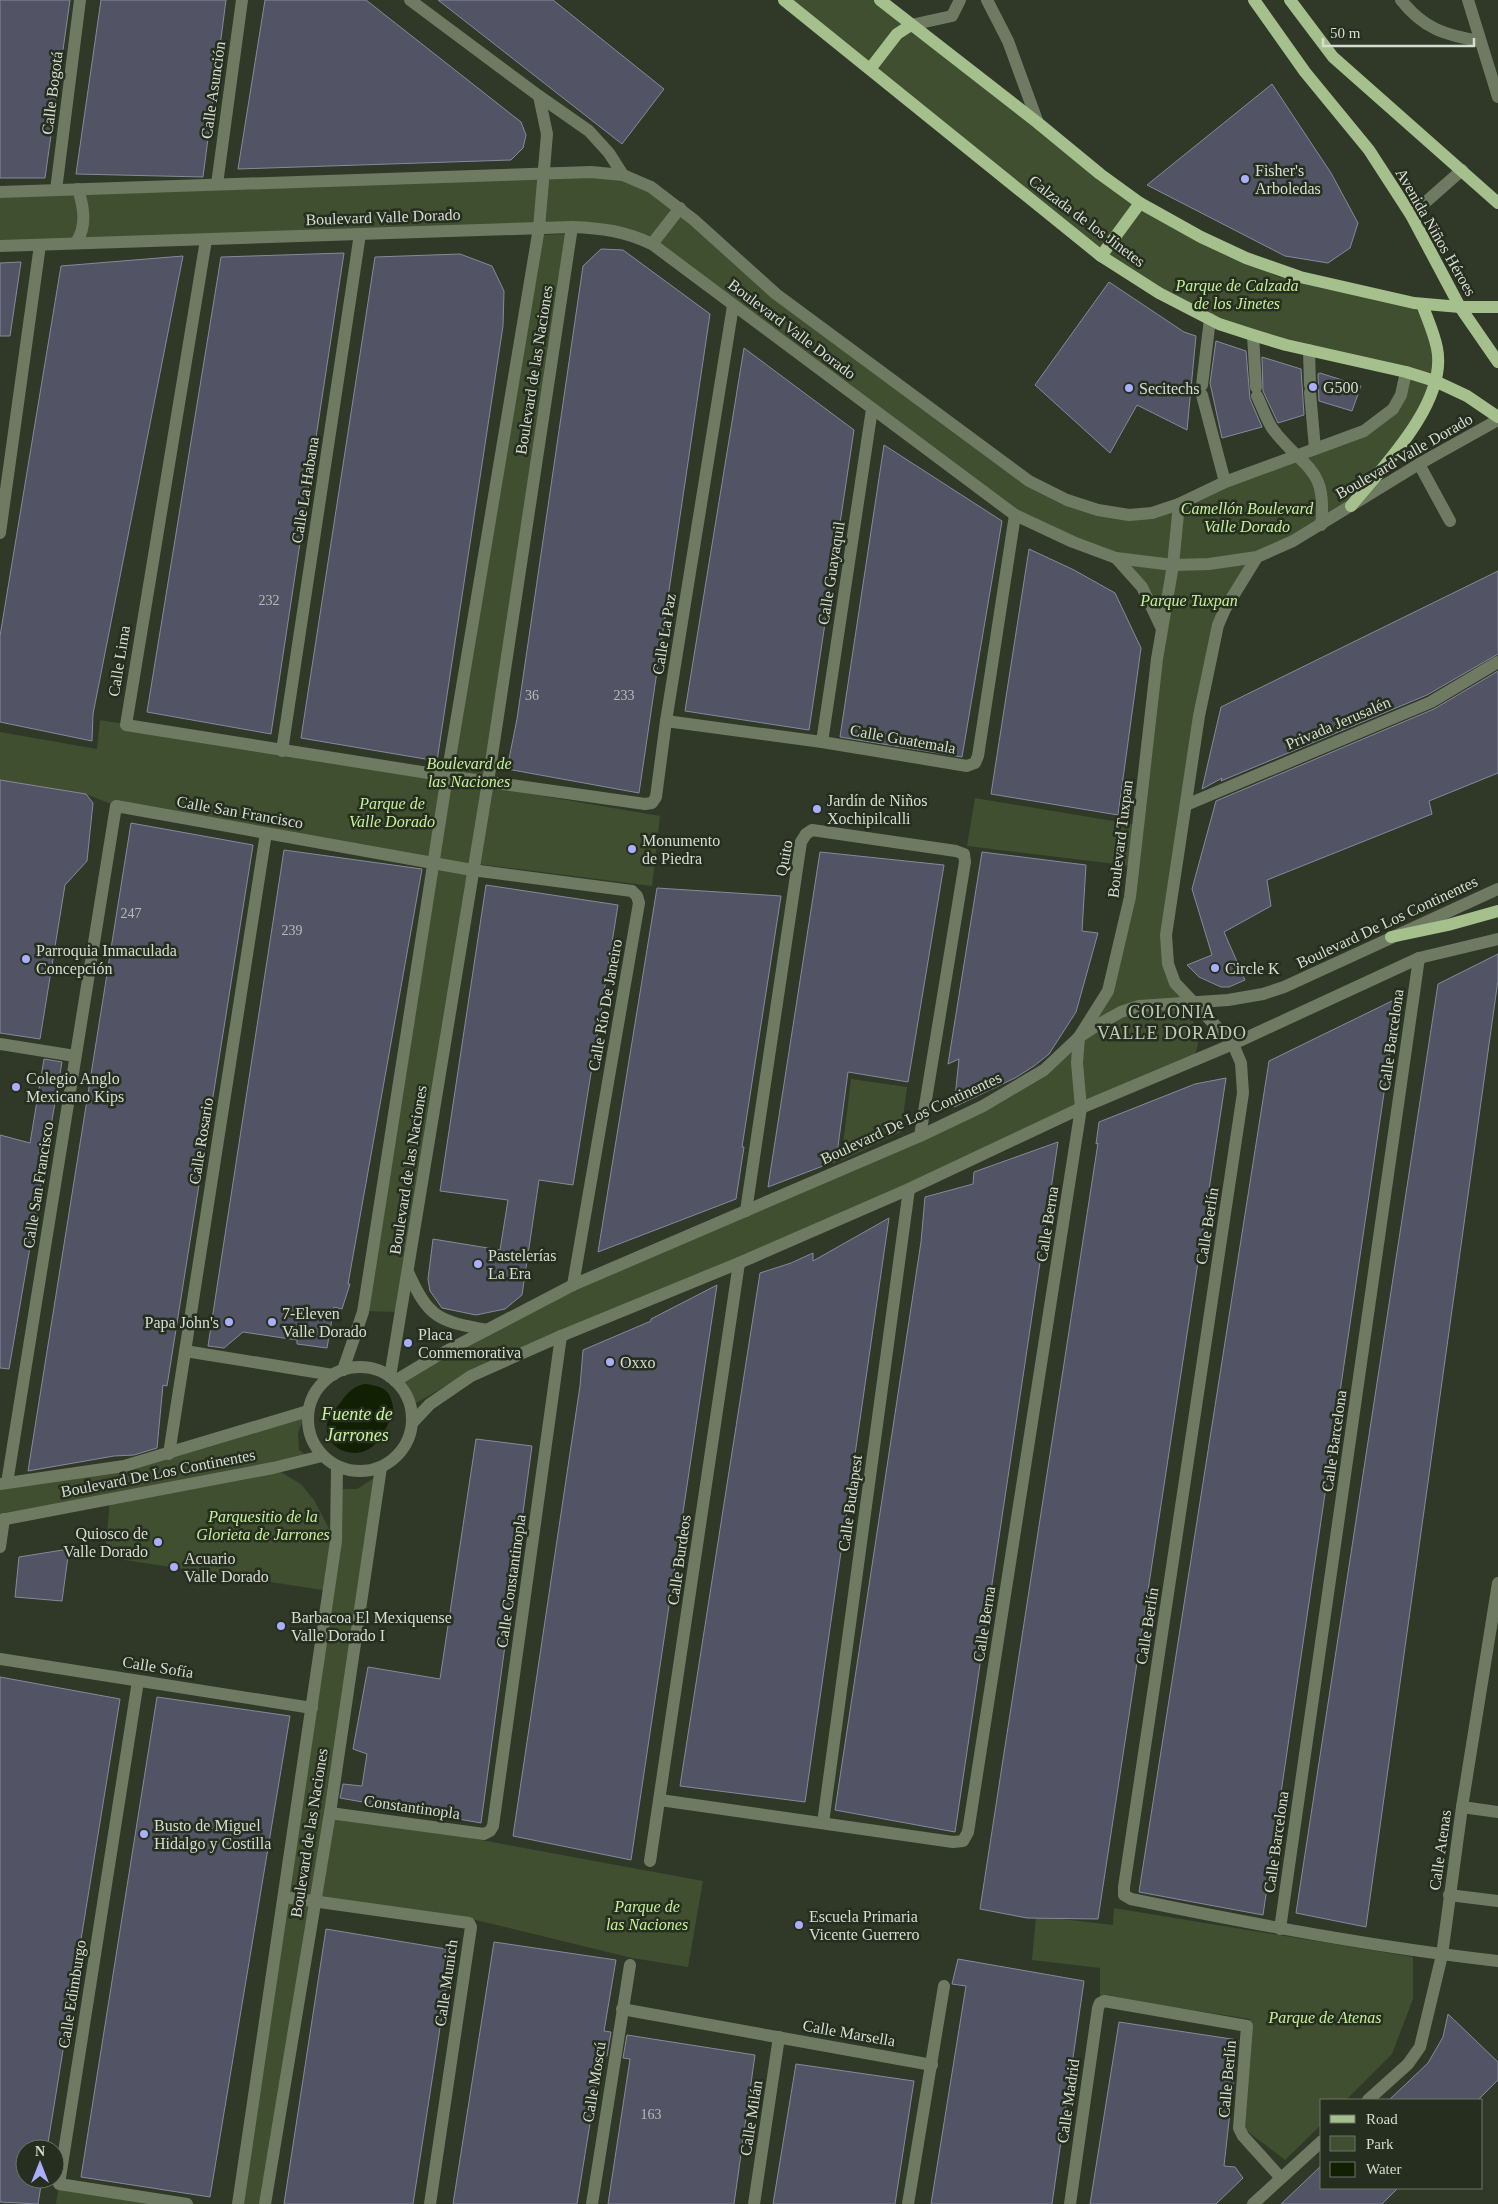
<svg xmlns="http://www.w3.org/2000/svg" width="1498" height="2204" font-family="Georgia,serif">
	<rect width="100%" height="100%" fill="#303828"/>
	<g fill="#3f4f2f">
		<polygon points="789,0 874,0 1198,240 1279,277 1420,306 1434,346 1432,378 1226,325 1101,253"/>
		<polygon points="623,176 679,211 1029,484 1130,517 1295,458 1316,480 1319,523 1257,554 1209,561 1117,556 1016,513 627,230 0,246 0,192"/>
		<polygon points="571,234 398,1312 364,1311 537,235"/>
		<polygon points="1405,374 1433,383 1425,405 1352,504 1322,522 1324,506 1298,455 1393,411"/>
		<polygon points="1254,559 1219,618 1167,964 1190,1003 1138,1005 1083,1034 1103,1003 1118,950 1163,627 1120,560"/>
		<polygon points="100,720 447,776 434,864 116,806 86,794 0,780 0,732 97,749"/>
		<polygon points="490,787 660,816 652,886 478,864"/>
		<polygon points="975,798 1137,825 1132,866 967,846"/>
		<path d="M1184,1008c13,18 19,27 10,49l-284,128 -431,182 -63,36 -14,-26 171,-91 347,-148 160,-97 60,-32z"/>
		<polygon points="851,1079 907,1087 901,1132 841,1161"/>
		<polygon points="304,1417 298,1433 299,1450 309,1457 274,1468 301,1484 314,1500 335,1540 337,1489 357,1489 377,1476 330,1812 703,1881 688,1967 632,1958 476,1920 316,1901 265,2204 238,2204 329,1591 105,1557 110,1499 0,1520 0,1484 125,1467"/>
		<polygon points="1114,1908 1413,1957 1413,1999 1392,2054 1346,2100 1322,2100 1322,2124 1285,2160 1243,2128 1250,2019 1100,1996 1100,1968 1032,1960 1036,1916 1113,1925"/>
		<polygon points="59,2184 187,2204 56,2204"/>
	</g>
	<path fill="#111f02" d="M365,1384c21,3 26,6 29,29 -7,12 -13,30 -27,37 -18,9 -43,-4 -40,-25 1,-9 8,-16 14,-23 6,-9 12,-16 24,-18z"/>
	<g fill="#525465" stroke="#87899c">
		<polygon points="0,0 70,0 45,178 0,178"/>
		<polygon points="101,0 226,0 203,177 76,174"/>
		<polygon points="265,0 366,0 521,122 526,135 523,148 511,160 238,169"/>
		<polygon points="438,0 553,0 664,89 622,144"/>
		<polygon points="1272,84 1331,173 1358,223 1350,248 1328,263 1285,256 1147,185"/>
		<polygon points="601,249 623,250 710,314 639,793 507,769 517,719 583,266"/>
		<polygon points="344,253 271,734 147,712 221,257"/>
		<polygon points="460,254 492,266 504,291 503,326 437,761 301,738 375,257"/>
		<polygon points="183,256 93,714 92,741 0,722 0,636 61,266"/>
		<polygon points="21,262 10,336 0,336 0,263"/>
		<polygon points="1109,282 1184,332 1196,336 1187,430 1137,405 1110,453 1035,385"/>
		<polygon points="1216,341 1246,351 1250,399 1262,427 1222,438 1210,383"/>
		<polygon points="744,348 854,430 809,730 685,711"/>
		<polygon points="1262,357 1301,369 1304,415 1278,423 1263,391"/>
		<polygon points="1320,373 1361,386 1352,411 1319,401 1318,374"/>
		<polygon points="884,445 1002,521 962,757 840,737"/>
		<polygon points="1029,549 1074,570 1115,593 1141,648 1118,815 991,794"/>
		<polygon points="1498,571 1498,654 1427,695 1221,781 1222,778 1202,789 1221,707"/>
		<polygon points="1498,671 1498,773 1429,801 1432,814 1267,880 1271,906 1224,932 1245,980 1229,987 1221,987 1199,977 1187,965 1212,955 1192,889 1216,801 1434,709"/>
		<polygon points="0,780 86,794 93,803 87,861 65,885 40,1039 0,1033"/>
		<polygon points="131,823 253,845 167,1386 163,1385 157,1448 134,1455 114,1456 28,1471"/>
		<polygon points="284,850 422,869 348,1284 350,1284 342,1309 334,1307 327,1348 297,1344 297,1340 243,1332 224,1348 208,1346"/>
		<polygon points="820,852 944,865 908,1082 848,1072 836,1161 768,1187"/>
		<polygon points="982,852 1086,865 1082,931 1098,933 1076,1012 1049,1054 1034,1066 1015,1078 954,1107 959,1059 948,1064"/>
		<polygon points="486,885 618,905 573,1185 539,1180 522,1295 505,1309 476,1315 442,1308 430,1291 428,1279 433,1239 500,1250 508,1200 440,1191"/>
		<polygon points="657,888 781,896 742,1147 744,1147 736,1199 598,1252"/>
		<polygon points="1498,954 1498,980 1366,1927 1296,1913 1438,984"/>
		<polygon points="1398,998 1263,1915 1139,1892 1269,1061"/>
		<polygon points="44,1059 62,1062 9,1369 0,1368 0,1135 30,1143"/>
		<polygon points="1226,1078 1098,1919 1027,1918 980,1909 1098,1143 1096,1144 1099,1122 1195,1084"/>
		<polygon points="1058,1142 955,1832 835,1810 921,1242 925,1197 973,1184 974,1172"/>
		<polygon points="889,1218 805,1802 680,1786 760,1273 791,1263 813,1253 813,1261"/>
		<polygon points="717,1285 631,1860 513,1836 580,1386 583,1350 651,1321 651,1319"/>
		<polygon points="476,1439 532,1446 481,1823 340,1798 343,1784 362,1786 367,1754 353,1749 368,1667 440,1679"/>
		<polygon points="69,1549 62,1601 15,1597 19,1557"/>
		<polygon points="0,1677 120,1699 47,2149 25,2149 25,2179 42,2179 38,2204 0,2202"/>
		<polygon points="157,1697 290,1716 210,2197 81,2177"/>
		<polygon points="326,1929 452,1950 413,2204 284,2204"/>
		<polygon points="494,1942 616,1960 604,2031 611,2032 607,2056 601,2055 577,2204 453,2204"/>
		<polygon points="958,1959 1084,1981 1052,2204 931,2204 966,1986 952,1984"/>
		<polygon points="1448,2014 1498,2062 1498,2080 1478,2100 1389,2100 1428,2063 1443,2037"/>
		<polygon points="1119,2022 1238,2040 1224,2166 1235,2167 1243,2178 1216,2204 1090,2204"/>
		<polygon points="627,2035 755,2055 734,2204 608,2204 630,2059 623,2058"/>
		<polygon points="796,2064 914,2081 895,2204 773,2204"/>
		<polygon points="1322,2165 1322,2188 1398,2188 1382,2204 1281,2204"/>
	</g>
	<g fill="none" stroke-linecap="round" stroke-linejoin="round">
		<g stroke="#6e7b62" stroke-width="12">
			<polyline points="410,0 539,96 589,131 609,153 623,175"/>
			<polyline points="987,0 1008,41 1038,123"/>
			<path d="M1401,0c23,29 44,35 79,41"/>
			<polyline points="1468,0 1498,97"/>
			<polyline points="911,25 952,16 960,0"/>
			<polyline points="217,184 242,0"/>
			<polyline points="56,190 80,0"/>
			<polyline points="0,192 591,172 623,175 651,187 694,220 776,294 1029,481 1067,500 1098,510 1129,515 1152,513 1179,504 1225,482 1364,431 1393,409 1401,395 1406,372"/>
			<polyline points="1411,215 1462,170"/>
			<polyline points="206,240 126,725 447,776 645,804 652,803 656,797 666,721 733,306"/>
			<path d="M76,243c11,-17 8,-35 2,-54"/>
			<polyline points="652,244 680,208"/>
			<path d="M0,246l572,-19c29,1 53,4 80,17l363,271 58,27 43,16 57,7 36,-1 48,-7 36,-16 126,-77 79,-44"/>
			<polyline points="1253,335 1256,387"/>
			<polyline points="1309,350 1310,385"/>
			<polyline points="1202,385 1210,319"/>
			<polyline points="1310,392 1315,449"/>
			<polyline points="1202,395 1225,482"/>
			<path d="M1257,396c5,10 9,23 15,32 30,41 56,37 49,97"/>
			<polyline points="1419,464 1450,521"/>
			<polyline points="0,533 40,245"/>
			<path d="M1257,557l-32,52 -7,16 -19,91 -33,219 2,29 7,19 58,61 8,19 2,30 -119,794v8l7,4c122,25 243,48 367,62"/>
			<polyline points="1116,558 1142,587 1161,627"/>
			<polyline points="666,721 822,742 967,766 975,763 978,756 1015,515"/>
			<polyline points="822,742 872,409"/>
			<polyline points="282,751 360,234"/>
			<polyline points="1186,805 1431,702 1498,662"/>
			<polyline points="0,1044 75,1056"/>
			<polyline points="746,1211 801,842 806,834 812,830 956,851 964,854 965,862 920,1136"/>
			<path d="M408,1272c21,47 31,49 79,58"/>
			<polyline points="185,1351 333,1375"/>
			<circle cx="360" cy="1419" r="52"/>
			<polyline points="343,1370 363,1312 447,776 539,228 547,134 539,96"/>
			<polyline points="390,1377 488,782 572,227"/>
			<polyline points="395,1381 435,1357 573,1285 920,1136 983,1106 1044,1070 1079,1037 1101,1023 1121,1012 1139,1006 1228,1000 1263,994 1284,987 1498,889"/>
			<polyline points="412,1423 430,1404 471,1376 561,1336 739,1263 909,1189 1081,1108 1233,1044 1419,958 1498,939"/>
			<polyline points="169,1454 266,833"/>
			<polyline points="7,1483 116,806 472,870 632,891 637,896 639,903 573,1285"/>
			<polyline points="0,1484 124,1466 308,1411"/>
			<polyline points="0,1520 273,1468 322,1456"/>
			<polyline points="0,1547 4,1519"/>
			<polyline points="0,1659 312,1708"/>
			<polyline points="138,1681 59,2184 187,2204"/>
			<polyline points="660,1800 953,1842 963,1841 968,1832 1081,1108 1077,1063 1079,1037 1108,991 1130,897 1157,659 1173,565 1179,504"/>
			<polyline points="1462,1807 1498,1812"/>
			<polyline points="330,1813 484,1834 490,1831 493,1826 561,1336"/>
			<polyline points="823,1823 909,1189"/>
			<polyline points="650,1861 739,1263"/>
			<polyline points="1449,1895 1498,1901"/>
			<polyline points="284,1897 469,1923 471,1927 430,2204"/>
			<polyline points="1280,1929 1419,958"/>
			<polyline points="622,2009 932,2065"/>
			<polyline points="1368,2100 1408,2064 1420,2047 1442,1955 1462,1807 1498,1583"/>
			<polyline points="238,2204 336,1541 337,1466"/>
			<polyline points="265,2204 330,1813 381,1467"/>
			<polyline points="592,2204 630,1965"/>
			<polyline points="754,2204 779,2037"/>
			<polyline points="908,2204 944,1986"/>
			<polyline points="1070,2204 1098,2008 1100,2003 1104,2001 1247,2026 1239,2128 1243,2136 1281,2178"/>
			<polyline points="1253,2204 1322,2141"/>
		</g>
		<g stroke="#a5c08c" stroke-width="12">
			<polyline points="784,0 1101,256 1159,293 1219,324 1253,335 1286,345 1406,372 1435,381 1467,396 1498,417"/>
			<polyline points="880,0 1038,123 1100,174 1140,203 1201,237 1246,258 1300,277 1414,303 1460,307 1498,307"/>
			<polyline points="1254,0 1305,72 1369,150 1411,215 1460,307 1498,362"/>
			<polyline points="1290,0 1333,57 1498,203"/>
			<polyline points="870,69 897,34 911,25"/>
			<polyline points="1101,256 1140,203"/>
			<path d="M1351,506c32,-39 97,-104 86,-158 -3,-15 -10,-30 -15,-44"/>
			<polyline points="1391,937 1448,925 1498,911"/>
		</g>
	</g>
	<g fill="#aaaffb" stroke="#262e1f" stroke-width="2">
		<circle cx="1245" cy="179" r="5"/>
		<circle cx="1313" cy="387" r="5"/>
		<circle cx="1129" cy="388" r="5"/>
		<circle cx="817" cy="809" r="5"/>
		<circle cx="632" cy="849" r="5"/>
		<circle cx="26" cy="959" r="5"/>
		<circle cx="1215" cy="968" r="5"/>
		<circle cx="16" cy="1087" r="5"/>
		<circle cx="478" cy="1264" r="5"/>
		<circle cx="229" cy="1322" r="5"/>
		<circle cx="272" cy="1322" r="5"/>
		<circle cx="408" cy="1343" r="5"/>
		<circle cx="610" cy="1362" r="5"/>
		<circle cx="158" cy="1542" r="5"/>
		<circle cx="174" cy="1567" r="5"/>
		<circle cx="281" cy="1626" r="5"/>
		<circle cx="144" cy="1834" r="5"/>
		<circle cx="799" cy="1925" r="5"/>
	</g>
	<g text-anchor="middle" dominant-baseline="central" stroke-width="5" stroke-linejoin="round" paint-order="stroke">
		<g font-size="14" fill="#b6bbb8">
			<text x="269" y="600">232</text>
			<text x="532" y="695">36</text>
			<text x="624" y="695">233</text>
			<text x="131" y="913">247</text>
			<text x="292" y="930">239</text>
			<text x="651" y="2114">163</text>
		</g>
		<g font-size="16" fill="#d8ddd3" stroke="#262e1f">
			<text transform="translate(213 90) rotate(-82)">Calle Asunción</text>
			<text transform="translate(52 93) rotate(-83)">Calle Bogotá</text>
			<text transform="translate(383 217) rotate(-2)">Boulevard Valle Dorado</text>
			<text transform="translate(1087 221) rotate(37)">Calzada de los Jinetes</text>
			<text transform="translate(1436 232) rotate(60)">Avenida Niños Héroes</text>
			<text transform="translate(792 329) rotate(37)">Boulevard Valle Dorado</text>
			<text transform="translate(534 370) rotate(-81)">Boulevard de las Naciones</text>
			<text transform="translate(1404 456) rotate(-30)">Boulevard Valle Dorado</text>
			<text transform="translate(305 490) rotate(-81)">Calle La Habana</text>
			<text transform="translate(831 573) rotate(-81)">Calle Guayaquil</text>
			<text transform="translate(664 634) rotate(-81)">Calle La Paz</text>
			<text transform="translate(119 661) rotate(-81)">Calle Lima</text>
			<text transform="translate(1338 723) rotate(-23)">Privada Jerusalén</text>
			<text transform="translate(903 739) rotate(10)">Calle Guatemala</text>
			<text transform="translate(240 812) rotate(10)">Calle San Francisco</text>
			<text transform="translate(1120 839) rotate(-83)">Boulevard Tuxpan</text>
			<text transform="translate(784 858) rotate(-79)">Quito</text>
			<text transform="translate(1387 922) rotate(-25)">Boulevard De Los Continentes</text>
			<text transform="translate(605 1005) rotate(-80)">Calle Río De Janeiro</text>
			<text transform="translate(1391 1040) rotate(-82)">Calle Barcelona</text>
			<text transform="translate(911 1118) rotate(-25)">Boulevard De Los Continentes</text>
			<text transform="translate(201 1141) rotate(-81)">Calle Rosario</text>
			<text transform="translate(408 1170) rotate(-81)">Boulevard de las Naciones</text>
			<text transform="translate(38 1185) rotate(-81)">Calle San Francisco</text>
			<text transform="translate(1047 1224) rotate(-81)">Calle Berna</text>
			<text transform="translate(1207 1226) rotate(-81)">Calle Berlín</text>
			<text transform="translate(1334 1441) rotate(-82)">Calle Barcelona</text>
			<text transform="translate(158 1473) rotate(-11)">Boulevard De Los Continentes</text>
			<text transform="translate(850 1503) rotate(-82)">Calle Budapest</text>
			<text transform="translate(679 1560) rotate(-82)">Calle Burdeos</text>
			<text transform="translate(511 1581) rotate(-82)">Calle Constantinopla</text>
			<text transform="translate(984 1624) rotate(-81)">Calle Berna</text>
			<text transform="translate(1147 1626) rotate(-81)">Calle Berlín</text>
			<text transform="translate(158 1667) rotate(9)">Calle Sofía</text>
			<text transform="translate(412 1807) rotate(8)">Constantinopla</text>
			<text transform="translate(309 1833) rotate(-81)">Boulevard de las Naciones</text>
			<text transform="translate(1276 1842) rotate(-82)">Calle Barcelona</text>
			<text transform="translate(1440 1850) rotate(-82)">Calle Atenas</text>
			<text transform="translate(446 1983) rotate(-82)">Calle Munich</text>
			<text transform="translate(72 1994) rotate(-81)">Calle Edimburgo</text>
			<text transform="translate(849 2033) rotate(10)">Calle Marsella</text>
			<text transform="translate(1227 2079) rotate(-85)">Calle Berlín</text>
			<text transform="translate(594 2082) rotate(-81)">Calle Moscú</text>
			<text transform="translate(1068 2101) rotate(-82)">Calle Madrid</text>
			<text transform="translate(751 2118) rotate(-81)">Calle Milán</text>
		</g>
		<g font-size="16" fill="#d8ddd3" stroke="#262e1f" text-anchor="start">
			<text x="1255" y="170">Fisher's<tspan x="1255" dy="18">Arboledas</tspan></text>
			<text x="1323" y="387">G500</text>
			<text x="1139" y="388">Secitechs</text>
			<text x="827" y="800">Jardín de Niños<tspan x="827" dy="18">Xochipilcalli</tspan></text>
			<text x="642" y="840">Monumento<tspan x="642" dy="18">de Piedra</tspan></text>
			<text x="36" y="950">Parroquia Inmaculada<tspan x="36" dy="18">Concepción</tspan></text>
			<text x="1225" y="968">Circle K</text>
			<text x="26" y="1078">Colegio Anglo<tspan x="26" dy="18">Mexicano Kips</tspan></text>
			<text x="488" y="1255">Pastelerías<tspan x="488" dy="18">La Era</tspan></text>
			<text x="282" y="1313">7-Eleven<tspan x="282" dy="18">Valle Dorado</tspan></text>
			<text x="219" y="1322" text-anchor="end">Papa John's</text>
			<text x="418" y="1334">Placa<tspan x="418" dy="18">Conmemorativa</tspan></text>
			<text x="620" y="1362">Oxxo</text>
			<text x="148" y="1533" text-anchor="end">Quiosco de<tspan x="148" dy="18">Valle Dorado</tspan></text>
			<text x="184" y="1558">Acuario<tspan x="184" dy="18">Valle Dorado</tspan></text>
			<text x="291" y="1617">Barbacoa El Mexiquense<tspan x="291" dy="18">Valle Dorado I</tspan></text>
			<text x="154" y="1825">Busto de Miguel<tspan x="154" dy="18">Hidalgo y Costilla</tspan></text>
			<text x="809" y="1916">Escuela Primaria<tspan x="809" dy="18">Vicente Guerrero</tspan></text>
		</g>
		<g font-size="16" font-style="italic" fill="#c6f19b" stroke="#262e1f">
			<text x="1237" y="285">Parque de Calzada<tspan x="1237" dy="18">de los Jinetes</tspan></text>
			<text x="1247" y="508">Camellón Boulevard<tspan x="1247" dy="18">Valle Dorado</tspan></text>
			<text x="1189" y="600">Parque Tuxpan</text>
			<text x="469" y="763">Boulevard de<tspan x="469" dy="18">las Naciones</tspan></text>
			<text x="392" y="803">Parque de<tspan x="392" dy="18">Valle Dorado</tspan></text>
			<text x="263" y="1516">Parquesitio de la<tspan x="263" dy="18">Glorieta de Jarrones</tspan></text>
			<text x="647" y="1906">Parque de<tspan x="647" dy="18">las Naciones</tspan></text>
			<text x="1325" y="2017">Parque de Atenas</text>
		</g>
		<g font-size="18" letter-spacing="1" fill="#c0cab7" stroke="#262e1f">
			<text x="1172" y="1012">COLONIA<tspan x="1172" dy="21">VALLE DORADO</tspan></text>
		</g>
		<g font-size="18" font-style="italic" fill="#c8f49d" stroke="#262e1f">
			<text x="357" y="1414">Fuente de<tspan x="357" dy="21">Jarrones</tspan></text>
		</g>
	</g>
	<rect x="1320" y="2099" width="162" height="90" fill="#262e1f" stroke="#6d7467"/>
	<rect x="1330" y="2115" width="25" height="8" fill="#a5c08c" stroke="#6d7467"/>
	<text x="1366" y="2124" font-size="15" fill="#d8ddd3">Road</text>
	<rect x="1330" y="2136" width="25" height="15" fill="#3f4f2f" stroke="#6d7467"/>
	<text x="1366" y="2149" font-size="15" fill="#d8ddd3">Park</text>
	<rect x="1330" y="2162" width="25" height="15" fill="#111f02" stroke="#6d7467"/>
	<text x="1366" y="2174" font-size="15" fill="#d8ddd3">Water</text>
	<g transform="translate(40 2164)"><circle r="24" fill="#262e1f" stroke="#6d7467"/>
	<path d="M0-4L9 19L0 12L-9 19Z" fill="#aaaffb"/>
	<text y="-8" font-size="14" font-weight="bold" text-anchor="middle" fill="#d8ddd3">N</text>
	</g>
	<path d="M1323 38v8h151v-8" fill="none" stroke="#d8ddd3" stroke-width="2.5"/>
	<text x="1330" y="38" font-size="15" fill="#d8ddd3" stroke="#262e1f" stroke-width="4" paint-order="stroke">50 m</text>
</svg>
